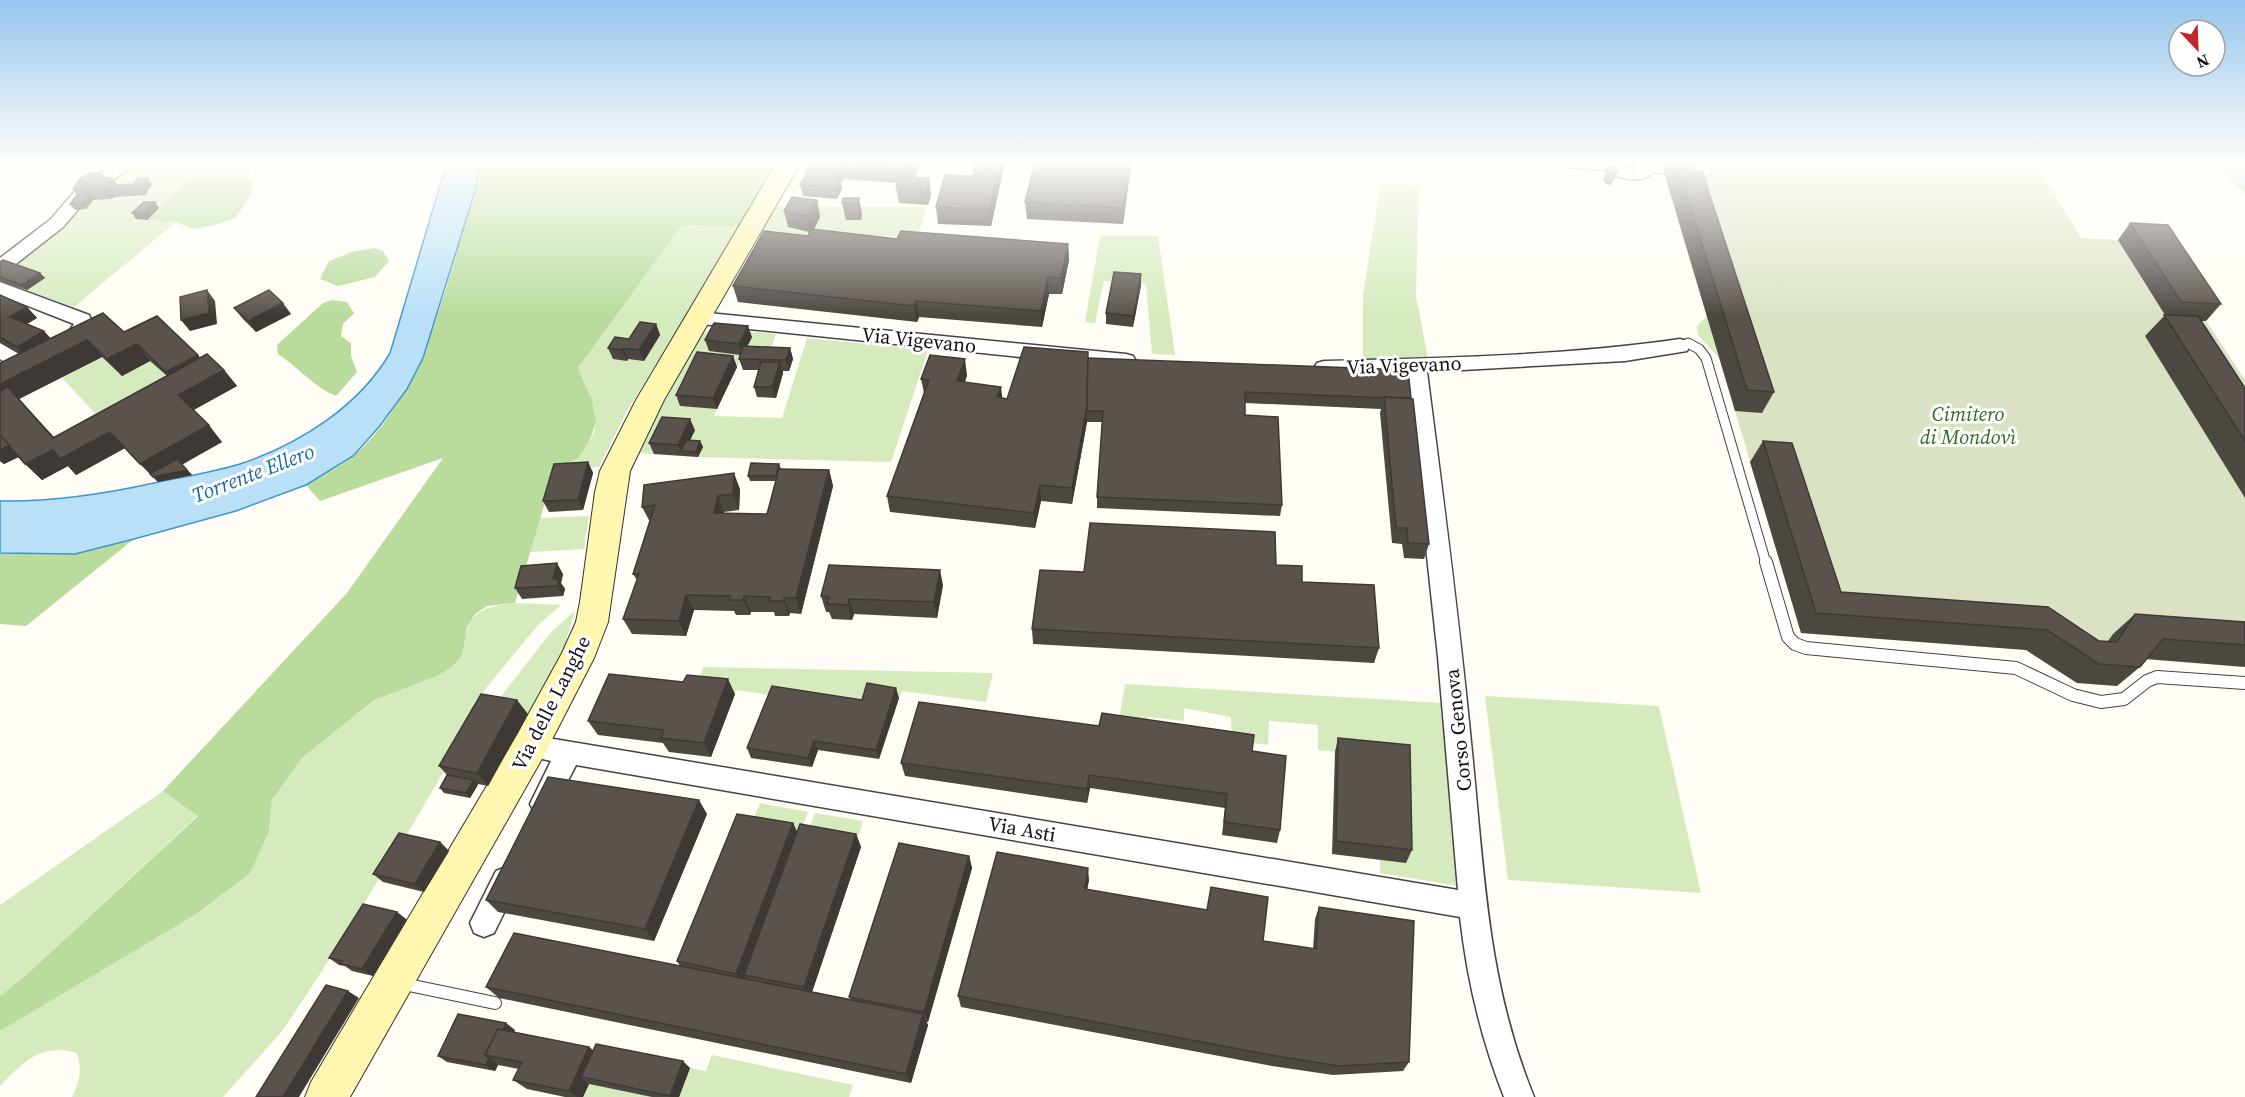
<svg xmlns="http://www.w3.org/2000/svg" width="2245" height="1097" font-family="'Source Serif 4',serif">
	<rect width="100%" height="100%" fill="#fffdf5"/>
	<g fill="#d5ebbd">
		<polygon points="138,162 255,162 248,177 190,177 159,208 148,207 137,219 176,222 74,307 27,290 44,279 8,265 89,190"/>
		<polygon points="1381,182 1419,186 1416,296 1428,359 1363,360 1363,295"/>
		<polygon points="775,206 926,207 918,236 757,236"/>
		<path d="M682,225l58,2 -113,184 -28,56 -44,2c9,-7 31,-21 36,-30 12,-23 -4,-50 -13,-71z"/>
		<polygon points="1100,236 1158,236 1175,355 1152,354 1146,284 1104,281 1095,323 1085,322"/>
		<polygon points="1707,316 1719,358 1698,335 1697,326"/>
		<polygon points="718,328 776,334 769,354 743,355 737,367 681,405 717,409 714,416 782,418 807,338 928,350 891,462 698,457 637,453 701,334"/>
		<polygon points="102,357 122,376 150,361 183,391 111,430 62,378"/>
		<polygon points="589,516 584,549 530,552 540,518"/>
		<path d="M515,603l46,2 -24,21 -64,78 4,10 -65,112 -92,148 -37,56 -60,67h-151c8,-15 10,-28 5,-44 -35,-11 -54,9 -77,33v-55l269,-200 3,-31 30,-42 72,-58 88,-45c7,-41 11,-47 53,-52z"/>
		<polygon points="575,611 563,651 528,714 492,708 551,632"/>
		<polygon points="704,667 993,673 986,702 902,691 899,698 865,709 737,690 735,694 694,689"/>
		<polygon points="1125,684 1442,703 1459,886 1380,873 1380,860 1405,759 1318,750 1318,725 1269,721 1268,745 1232,740 1231,717 1184,708 1184,721 1148,717 1146,734 1117,730"/>
		<polygon points="1485,696 1659,706 1701,893 1508,880"/>
		<polygon points="163,791 198,815 24,977 0,996 0,905"/>
		<polygon points="760,803 808,812 801,831 752,822"/>
		<polygon points="815,813 863,821 857,841 808,832"/>
		<polygon points="712,1055 853,1085 849,1097 679,1097 690,1068 706,1071"/>
		<polygon points="589,1084 653,1097 583,1097"/>
	</g>
	<g fill="#b9dc9c">
		<path d="M481,162l117,2 179,-2 -37,65 -58,-2 -104,143 14,32 4,21 -6,19 -12,18 -23,11 -40,134 -28,3 -12,8 -8,14 -5,27 -9,11 -14,9 -65,25 -72,58 -30,42 -3,31 -19,42 -54,41 -196,117v-35l24,-19 174,-161 -35,-25 184,-198 96,-135 -123,43 -14,-16c15,-9 33,-18 47,-29 72,-60 95,-179 122,-265z"/>
		<polygon points="2213,162 2236,162 2245,171 2245,194"/>
		<polygon points="190,177 248,177 252,182 252,194 235,218 218,224 194,229 176,222 147,220"/>
		<polygon points="374,248 383,251 389,261 375,277 338,286 320,279 329,261 352,252"/>
		<path d="M332,300l15,2 7,11 -11,11 -2,12 10,7v13l6,16 -21,24c-22,-9 -38,-29 -58,-42l-1,-9 46,-42z"/>
		<polygon points="134,539 26,626 0,624 0,553 75,554"/>
	</g>
	<polygon fill="#d9e3c4" points="1661,162 2035,162 2081,238 2154,242 2245,380 2245,667 2140,659 2117,686 2077,683 2026,650 1801,633"/>
	<path fill="#b9e0f7" stroke="#3f96cf" stroke-width="1.5" d="M447,162h34l-6,29 -52,167 -16,31 -28,38 -26,29 -47,29 -70,26 -102,28 -59,15 -75,-1v-52c52,1 104,-7 154,-18 29,-6 61,-11 89,-20 58,-20 116,-57 147,-110z"/>
	<g fill="none" stroke-linecap="round" stroke-linejoin="round">
		<polygon fill="#b9e0f7" fill-rule="evenodd" points="2219,162 2237,162 2245,170 2245,184 2239,182"/>
		<g stroke="#444" stroke-width="11">
			<g id="lane-far1">
				<polyline points="1645,168 1663,169"/>
				<polyline points="1685,170 1707,171"/>
				<polyline points="1688,343 1699,349 1706,358 1766,563"/>
			</g>
		</g>
		<g stroke="#444" stroke-width="14">
			<g id="lane">
				<polyline points="1766,562 1788,637 1795,644 1806,648 2016,668 2073,695 2101,702 2124,699 2147,681 2157,677 2245,683"/>
				<polyline points="399,983 495,1003"/>
			</g>
		</g>
		<g stroke="#444" stroke-width="3">
			<g id="street">
				<polygon points="119,162 140,162 93,192 63,227 7,271 0,273 0,258 51,219 81,184"/>
				<path d="M1554,162h69l3,6 9,1 -2,-7h17l4,9c-11,13 -26,8 -40,5l-4,-6 -48,-3z"/>
				<path d="M0,282l89,33 5,10c-8,13 -18,30 -36,25l-3,-5c5,-8 14,-12 19,-21l-74,-29z"/>
				<polygon points="698,312 1126,354 1133,356 1136,361 1133,366 1126,368 691,323 688,318 691,313"/>
				<path d="M1680,339l7,2 3,5 -3,5 -62,10 -198,11c16,123 32,246 44,370 13,124 15,238 63,355h-30c-23,-58 -37,-118 -44,-180l-884,-152 -24,47 -9,4 -9,-4 -4,-8 21,-43 -30,-7 -4,-8 4,-8 9,-3 928,155 -20,-233 -31,-284 -83,2 -7,-2 -3,-5 3,-5 7,-2c118,-3 239,-5 356,-22z"/>
				<path d="M0,343l31,18 3,5 -3,5c-13,4 -21,-5 -31,-12z"/>
				<polygon points="506,867 516,871 520,880 494,933 484,937 474,933 470,923 496,871"/>
			</g>
		</g>
		<g stroke="#333" stroke-width="2">
			<polygon id="secondary" points="777,162 801,162 664,400 630,471 608,622 594,658 543,757 350,1097 305,1097 311,1082 517,735 562,653 576,622 580,602 595,492 600,471 636,400"/>
		</g>
		<use href="#lane-far1" stroke="#fff" stroke-width="9"/>
		<use href="#lane" stroke="#fff" stroke-width="12"/>
		<use href="#street" fill="#fff" fill-rule="evenodd"/>
		<use href="#secondary" fill="#fff6b0" fill-rule="evenodd"/>
	</g>
	<g fill="#4d4742" fill-rule="evenodd">
		<polygon points="812,162 920,162 915,177 929,178 931,195 928,205 899,203 896,187 897,183 843,179 841,183 842,189 837,199 803,196 800,185"/>
		<polygon points="976,162 1005,162 991,226 938,224 936,207 973,176"/>
		<polygon points="1035,162 1131,162 1123,224 1027,219 1025,202"/>
		<polygon points="1661,162 1691,162 1774,392 1762,413 1735,411"/>
		<polygon points="1607,168 1618,171 1611,185 1606,184 1603,180"/>
		<polygon points="106,178 118,185 134,184 148,178 152,184 145,195 115,197 110,199 93,200 86,209 75,210 70,204 77,195 73,189"/>
		<polygon points="859,198 862,214 861,220 846,220 842,203"/>
		<polygon points="817,200 820,217 814,229 897,239 1068,244 1069,260 1062,294 1049,294 1042,327 919,317 917,322 738,302 733,286 808,236 809,232 788,227 784,211"/>
		<polygon points="159,208 147,220 136,219 132,213"/>
		<polygon points="2130,223 2221,304 2206,321 2201,321 2245,388 2245,498 2145,336 2165,315 2118,240"/>
		<polygon points="0,262 40,273 45,278 27,290 0,281"/>
		<polygon points="1141,285 1133,327 1106,324 1106,313"/>
		<path d="M0,295l27,12 10,11 -10,6 23,14 74,-6 74,23 2,3 24,12 13,16 -44,24 29,32 -40,22 10,11 -34,7 -33,-34 -49,27 -8,-9 -26,14 -24,-23 -14,7 -4,-3v-98l19,-10 -19,-11zM102,357l20,19 28,-15 17,15 -113,61 -35,-38z"/>
		<polygon points="234,308 291,314 256,332 243,319"/>
		<polygon points="656,324 660,335 644,361 628,359 627,361 613,359 608,348 629,339"/>
		<polygon points="752,337 747,346 790,348 793,359 789,371 783,371 783,373 776,398 757,397 754,387 759,370 743,370 739,359 740,355 709,351 705,340"/>
		<polygon points="733,356 737,367 717,409 680,406 676,395"/>
		<polygon points="1088,358 1411,398 1429,544 1424,559 1404,558 1402,544 1392,543 1380,413 1381,409 1245,403 1245,415 1282,505 1280,516 1097,508 1097,497 1102,422 1087,422 1072,504 1041,501 1035,528 890,512 887,496 924,393 921,379 967,375 965,382 1002,398 1007,399"/>
		<polygon points="695,430 690,440 700,441 703,447 698,457 654,454 649,443"/>
		<polygon points="1763,441 1841,592 2048,607 2099,641 2108,641 2113,634 2135,614 2245,622 2245,667 2146,659 2140,667 2117,686 2077,683 2026,650 1801,633 1750,462"/>
		<polygon points="588,462 593,473 583,510 549,512 543,501"/>
		<polygon points="779,464 781,469 829,470 833,486 801,614 790,613 789,616 775,616 774,612 751,612 750,615 736,615 734,611 694,610 686,636 632,634 623,619 637,580 633,574 650,522 642,507 740,489 739,510 724,512 724,513 767,514 776,481 750,481 748,476"/>
		<polygon points="1276,565 1302,582 1379,648 1374,663 1033,644 1032,629 1084,572"/>
		<polygon points="563,574 561,583 565,589 563,596 522,599 515,588"/>
		<polygon points="943,585 937,618 854,614 852,620 832,619 829,612 826,612 821,596"/>
		<polygon points="735,694 711,757 669,752 663,743 598,735 588,721"/>
		<polygon points="899,698 879,759 818,750 812,767 751,758 747,748 862,700"/>
		<polygon points="528,714 488,786 478,784 470,798 444,793 440,788 447,775 439,766"/>
		<polygon points="1338,738 1412,850 1406,863 1332,854 1335,752"/>
		<polygon points="1252,751 1280,830 1277,843 1222,835 1225,808 1090,788 1087,803 905,776 901,763"/>
		<polygon points="707,814 654,941 498,912 486,900"/>
		<polygon points="793,823 797,832 856,834 861,847 812,992 851,1000 849,997 969,856 972,868 928,1022 926,1022 928,1025 911,1083 499,998 486,987 680,966 677,961"/>
		<polygon points="440,842 449,851 424,892 383,882 373,874"/>
		<polygon points="1089,880 1087,889 1263,941 1313,949 1315,919 1319,907 1409,1062 1403,1071 1333,1075 1272,1066 961,1007 958,996"/>
		<polygon points="397,912 407,920 373,976 352,971 345,966 339,965 329,958"/>
		<polygon points="515,1030 514,1032 589,1047 593,1050 690,1068 679,1097 652,1097 589,1084 583,1097 565,1097 527,1089 513,1080 519,1069 498,1065 495,1071 447,1062 438,1056"/>
	</g>
	<g fill="#3f3936">
		<polygon points="912,162 920,162 913,183 910,167"/>
		<polygon points="1002,162 1005,162 991,226 990,209 997,177"/>
		<polygon points="1130,162 1131,162 1131,167 1123,224 1123,208"/>
		<polygon points="840,168 843,179 841,183 842,189 837,199 835,188 836,178"/>
		<polygon points="112,178 121,189 111,191 115,197 110,199 101,188"/>
		<polygon points="148,178 152,184 145,195 141,189"/>
		<polygon points="929,178 931,195 928,205 926,188"/>
		<polygon points="89,194 93,200 86,209 82,204"/>
		<polygon points="859,198 862,214 861,220 857,204"/>
		<polygon points="817,200 820,217 812,233 807,216"/>
		<polygon points="155,202 159,208 147,220 143,214"/>
		<polygon points="1068,244 1069,260 1062,294 1061,278"/>
		<polygon points="40,273 45,278 27,290 22,285"/>
		<polygon points="1141,274 1141,285 1133,327 1134,316"/>
		<polygon points="1048,277 1049,294 1042,327 1041,311"/>
		<polygon points="207,290 215,301 217,324 190,331 181,320"/>
		<polygon points="916,301 919,317 917,322 914,306"/>
		<polygon points="283,303 291,314 256,332 248,321"/>
		<polygon points="27,307 37,318 20,328 10,317"/>
		<polygon points="656,324 660,335 644,361 639,350"/>
		<polygon points="748,326 752,337 743,355 739,344"/>
		<polygon points="44,331 54,342 27,358 17,347"/>
		<polygon points="87,340 102,357 19,399 69,454 0,409 0,384"/>
		<polygon points="137,344 150,361 122,376 107,359"/>
		<polygon points="623,348 628,359 627,361 622,350"/>
		<polygon points="790,348 793,359 789,371 786,360"/>
		<polygon points="198,355 211,372 180,389 166,372"/>
		<polygon points="733,356 737,367 717,409 713,398"/>
		<polygon points="965,359 967,375 960,398 957,381"/>
		<polygon points="780,362 783,373 776,398 772,387"/>
		<polygon points="224,370 237,386 192,411 178,395"/>
		<polygon points="1001,387 1003,403 997,397"/>
		<polygon points="1087,406 1087,422 1072,504 1072,488"/>
		<polygon points="690,419 695,430 685,451 681,451 683,456 678,445"/>
		<polygon points="209,425 222,442 164,475 187,470 192,475 158,482 140,464"/>
		<polygon points="110,432 125,448 76,475 68,466 42,480 25,464 53,450"/>
		<polygon points="700,441 703,447 698,457 696,452"/>
		<polygon points="9,445 21,456 4,464 0,461 0,450"/>
		<polygon points="588,462 593,473 583,510 578,500"/>
		<polygon points="829,470 833,486 801,614 796,598"/>
		<polygon points="734,473 740,489 739,510 733,494"/>
		<polygon points="1040,485 1041,501 1035,528 1034,513"/>
		<polygon points="718,496 724,512 721,528 714,513"/>
		<polygon points="557,563 563,574 561,583 565,589 563,596 553,579"/>
		<polygon points="940,570 943,585 937,618 934,602"/>
		<polygon points="686,595 694,610 686,636 679,621"/>
		<polygon points="744,596 751,612 750,615 743,600"/>
		<polygon points="784,598 790,613 789,616 784,601"/>
		<polygon points="849,599 854,614 852,620 848,605"/>
		<polygon points="728,679 735,694 711,757 704,743"/>
		<polygon points="896,688 899,698 879,759 876,750"/>
		<polygon points="517,700 528,714 488,786 477,773"/>
		<polygon points="814,741 818,750 812,767 808,758"/>
		<polygon points="1089,775 1090,788 1087,803 1087,789"/>
		<polygon points="474,780 478,785 470,798 466,793"/>
		<polygon points="699,800 707,814 654,941 645,929"/>
		<polygon points="793,823 799,836 744,975 746,978 744,984 736,974"/>
		<polygon points="856,834 861,847 810,998 804,987"/>
		<polygon points="440,842 449,851 424,892 415,884"/>
		<polygon points="969,856 972,868 928,1022 924,1012"/>
		<polygon points="1088,868 1089,880 1085,901 1085,889"/>
		<polygon points="397,912 407,920 373,976 362,969"/>
		<polygon points="348,991 359,998 299,1097 283,1097"/>
		<polygon points="923,1014 928,1025 911,1083 906,1074"/>
		<polygon points="506,1023 515,1030 501,1058 490,1056"/>
		<polygon points="589,1047 600,1057 581,1077 589,1084 583,1097 577,1097 569,1091"/>
		<polygon points="489,1058 498,1065 495,1071 486,1065"/>
		<polygon points="683,1061 690,1068 679,1097 671,1097 670,1096"/>
	</g>
	<g fill="#5a524d" stroke="#3f3936" stroke-width="1.5">
		<polygon points="812,162 840,162 840,168 836,178 840,178 835,188 800,185"/>
		<polygon points="840,162 912,162 910,167"/>
		<polygon points="976,162 1002,162 997,182 997,177 973,176"/>
		<polygon points="1035,162 1130,162 1123,208 1025,202"/>
		<polygon points="1669,162 1691,162 1694,171 1679,170 1674,181"/>
		<polygon points="1611,166 1616,167 1618,171 1613,179 1608,178 1605,175 1607,168"/>
		<polygon points="1679,170 1702,171 1774,392 1747,390"/>
		<polygon points="90,173 100,173 106,178 112,178 107,185 101,188 73,189 81,178"/>
		<polygon points="945,175 997,177 990,209 936,207"/>
		<polygon points="899,177 929,178 926,188 896,187"/>
		<polygon points="137,178 148,178 141,189 111,191 115,185 134,184"/>
		<polygon points="89,194 82,204 70,204 77,195"/>
		<polygon points="792,197 817,200 807,216 784,211"/>
		<polygon points="843,198 859,198 857,204 842,203"/>
		<polygon points="144,202 155,202 143,214 132,213"/>
		<polygon points="2130,223 2168,225 2221,304 2181,302"/>
		<polygon points="811,229 897,239 901,231 1068,244 1061,278 1048,277 1041,311 916,301 914,306 733,286 764,231 808,236"/>
		<polygon points="3,260 40,273 22,285 0,277 0,262"/>
		<polygon points="1114,272 1141,274 1134,316 1106,313"/>
		<polygon points="207,290 209,313 181,320 180,297"/>
		<polygon points="269,290 283,303 248,321 234,308"/>
		<polygon points="0,295 27,307 10,317 44,331 17,347 0,337"/>
		<polygon points="103,313 124,332 157,316 198,355 166,372 137,344 107,359 87,340 0,384 0,363"/>
		<polygon points="2164,315 2198,316 2245,388 2245,441"/>
		<polygon points="640,322 656,324 639,350 623,348 622,350 608,348 615,337 629,339"/>
		<polygon points="714,323 748,326 739,344 705,340"/>
		<polygon points="743,346 790,348 786,360 739,359"/>
		<polygon points="1024,347 1088,352 1087,406 1072,488 1040,485 1034,513 887,496 929,380 921,379 930,355 965,359 957,381 1001,387 997,397 1007,399"/>
		<polygon points="697,352 733,356 713,398 676,395"/>
		<polygon points="207,354 224,370 178,395 209,425 140,464 110,432 60,459 53,450 25,464 0,435 0,391 8,387 53,438"/>
		<polygon points="1088,358 1408,370 1411,398 1384,397 1384,398 1245,392 1245,415 1278,417 1282,505 1097,497 1103,411 1087,411"/>
		<polygon points="761,362 780,362 772,387 754,387"/>
		<polygon points="1384,397 1413,399 1429,544 1408,543 1407,528 1396,528"/>
		<polygon points="662,417 690,419 678,445 649,443"/>
		<polygon points="0,435 9,445 0,450"/>
		<polygon points="686,440 700,441 696,452 681,451"/>
		<polygon points="1763,441 1792,443 1841,592 2048,607 2099,641 2117,642 2135,614 2245,622 2245,645 2163,639 2140,667 2099,664 2047,630 1816,613"/>
		<polygon points="177,459 187,470 153,477 150,474"/>
		<polygon points="588,462 578,500 543,501 554,464"/>
		<polygon points="751,463 779,464 776,476 748,476"/>
		<polygon points="779,469 829,470 796,598 784,598 784,601 769,601 770,597 744,596 743,600 729,600 730,596 686,595 679,621 623,619 639,574 633,574 655,505 642,507 644,485 734,473 733,494 718,496 714,513 767,514"/>
		<polygon points="1090,523 1275,532 1276,565 1302,566 1302,582 1374,585 1379,648 1032,629 1040,570 1084,572"/>
		<polygon points="557,563 553,579 559,579 557,586 515,588 521,566"/>
		<polygon points="829,565 940,570 934,602 849,599 848,605 827,604 829,597 821,596"/>
		<polygon points="609,674 683,682 687,675 728,679 704,743 661,738 664,730 588,721"/>
		<polygon points="867,683 896,688 876,750 814,741 808,758 747,748 772,686 862,700"/>
		<polygon points="481,694 517,700 477,773 439,766"/>
		<polygon points="919,702 1099,726 1102,713 1254,735 1252,751 1286,756 1280,830 1224,822 1227,794 1089,775 1087,789 901,763"/>
		<polygon points="1338,738 1410,745 1412,850 1336,841"/>
		<polygon points="447,775 474,780 466,793 440,788"/>
		<polygon points="548,777 699,800 645,929 486,900"/>
		<polygon points="737,814 793,823 736,974 677,961"/>
		<polygon points="800,824 856,834 804,987 744,975"/>
		<polygon points="399,833 440,842 415,884 373,874"/>
		<polygon points="899,843 969,856 924,1012 849,997"/>
		<polygon points="997,852 1088,868 1085,889 1207,910 1211,887 1268,897 1263,941 1316,949 1319,907 1414,921 1409,1062 1338,1066 1276,1056 958,996"/>
		<polygon points="363,904 397,912 362,969 341,964 342,961 329,958"/>
		<polygon points="514,933 923,1014 906,1074 486,987"/>
		<polygon points="326,985 348,991 283,1097 256,1097"/>
		<polygon points="458,1014 506,1023 503,1030 498,1029 485,1055 489,1058 486,1065 438,1056"/>
		<polygon points="498,1029 589,1047 569,1091 513,1080 522,1062 485,1055"/>
		<polygon points="596,1044 683,1061 670,1096 581,1077"/>
	</g>
	<linearGradient id="sky" x2="0" y2="1"><stop stop-color="#95c6ee"/><stop offset="0.51" stop-color="#fffefa"/><stop offset="1" stop-color="#fffefa" stop-opacity="0"/></linearGradient>
	<rect width="2245" height="316" fill="url(#sky)"/>
	<g text-anchor="middle" dominant-baseline="central" stroke-width="6" stroke-linejoin="round" paint-order="stroke">
		<g font-size="20" fill="#111" stroke="#fff">
			<text transform="translate(919 340) rotate(6)">Via Vigevano</text>
			<text transform="translate(1404 365) rotate(-2)">Via Vigevano</text>
			<text transform="translate(551 703) rotate(-63)">Via delle Langhe</text>
			<text transform="translate(1458 730) rotate(-96)">Corso Genova</text>
			<text transform="translate(1022 829) rotate(10)">Via Asti</text>
		</g>
		<g font-size="20" font-style="italic" fill="#2f6b1f" stroke="#fff">
			<text x="1968" y="414">Cimitero<tspan x="1968" dy="23">di Mondovì</tspan></text>
		</g>
		<g font-size="21" font-style="italic" fill="#1768a6" stroke="#fff">
			<text transform="translate(253 473) rotate(-21)">Torrente Ellero</text>
		</g>
	</g>
	<g transform="translate(2197 48) rotate(157)"><circle r="28" fill="#ffffff" stroke="#a0a0a0" stroke-width="1.5"/>
	<path d="M0-4.5L10 22L0 15L-10 22Z" fill="#c4262e"/>
	<text y="-9" font-size="16" font-weight="bold" text-anchor="middle" fill="#111111">N</text>
	</g>
</svg>
